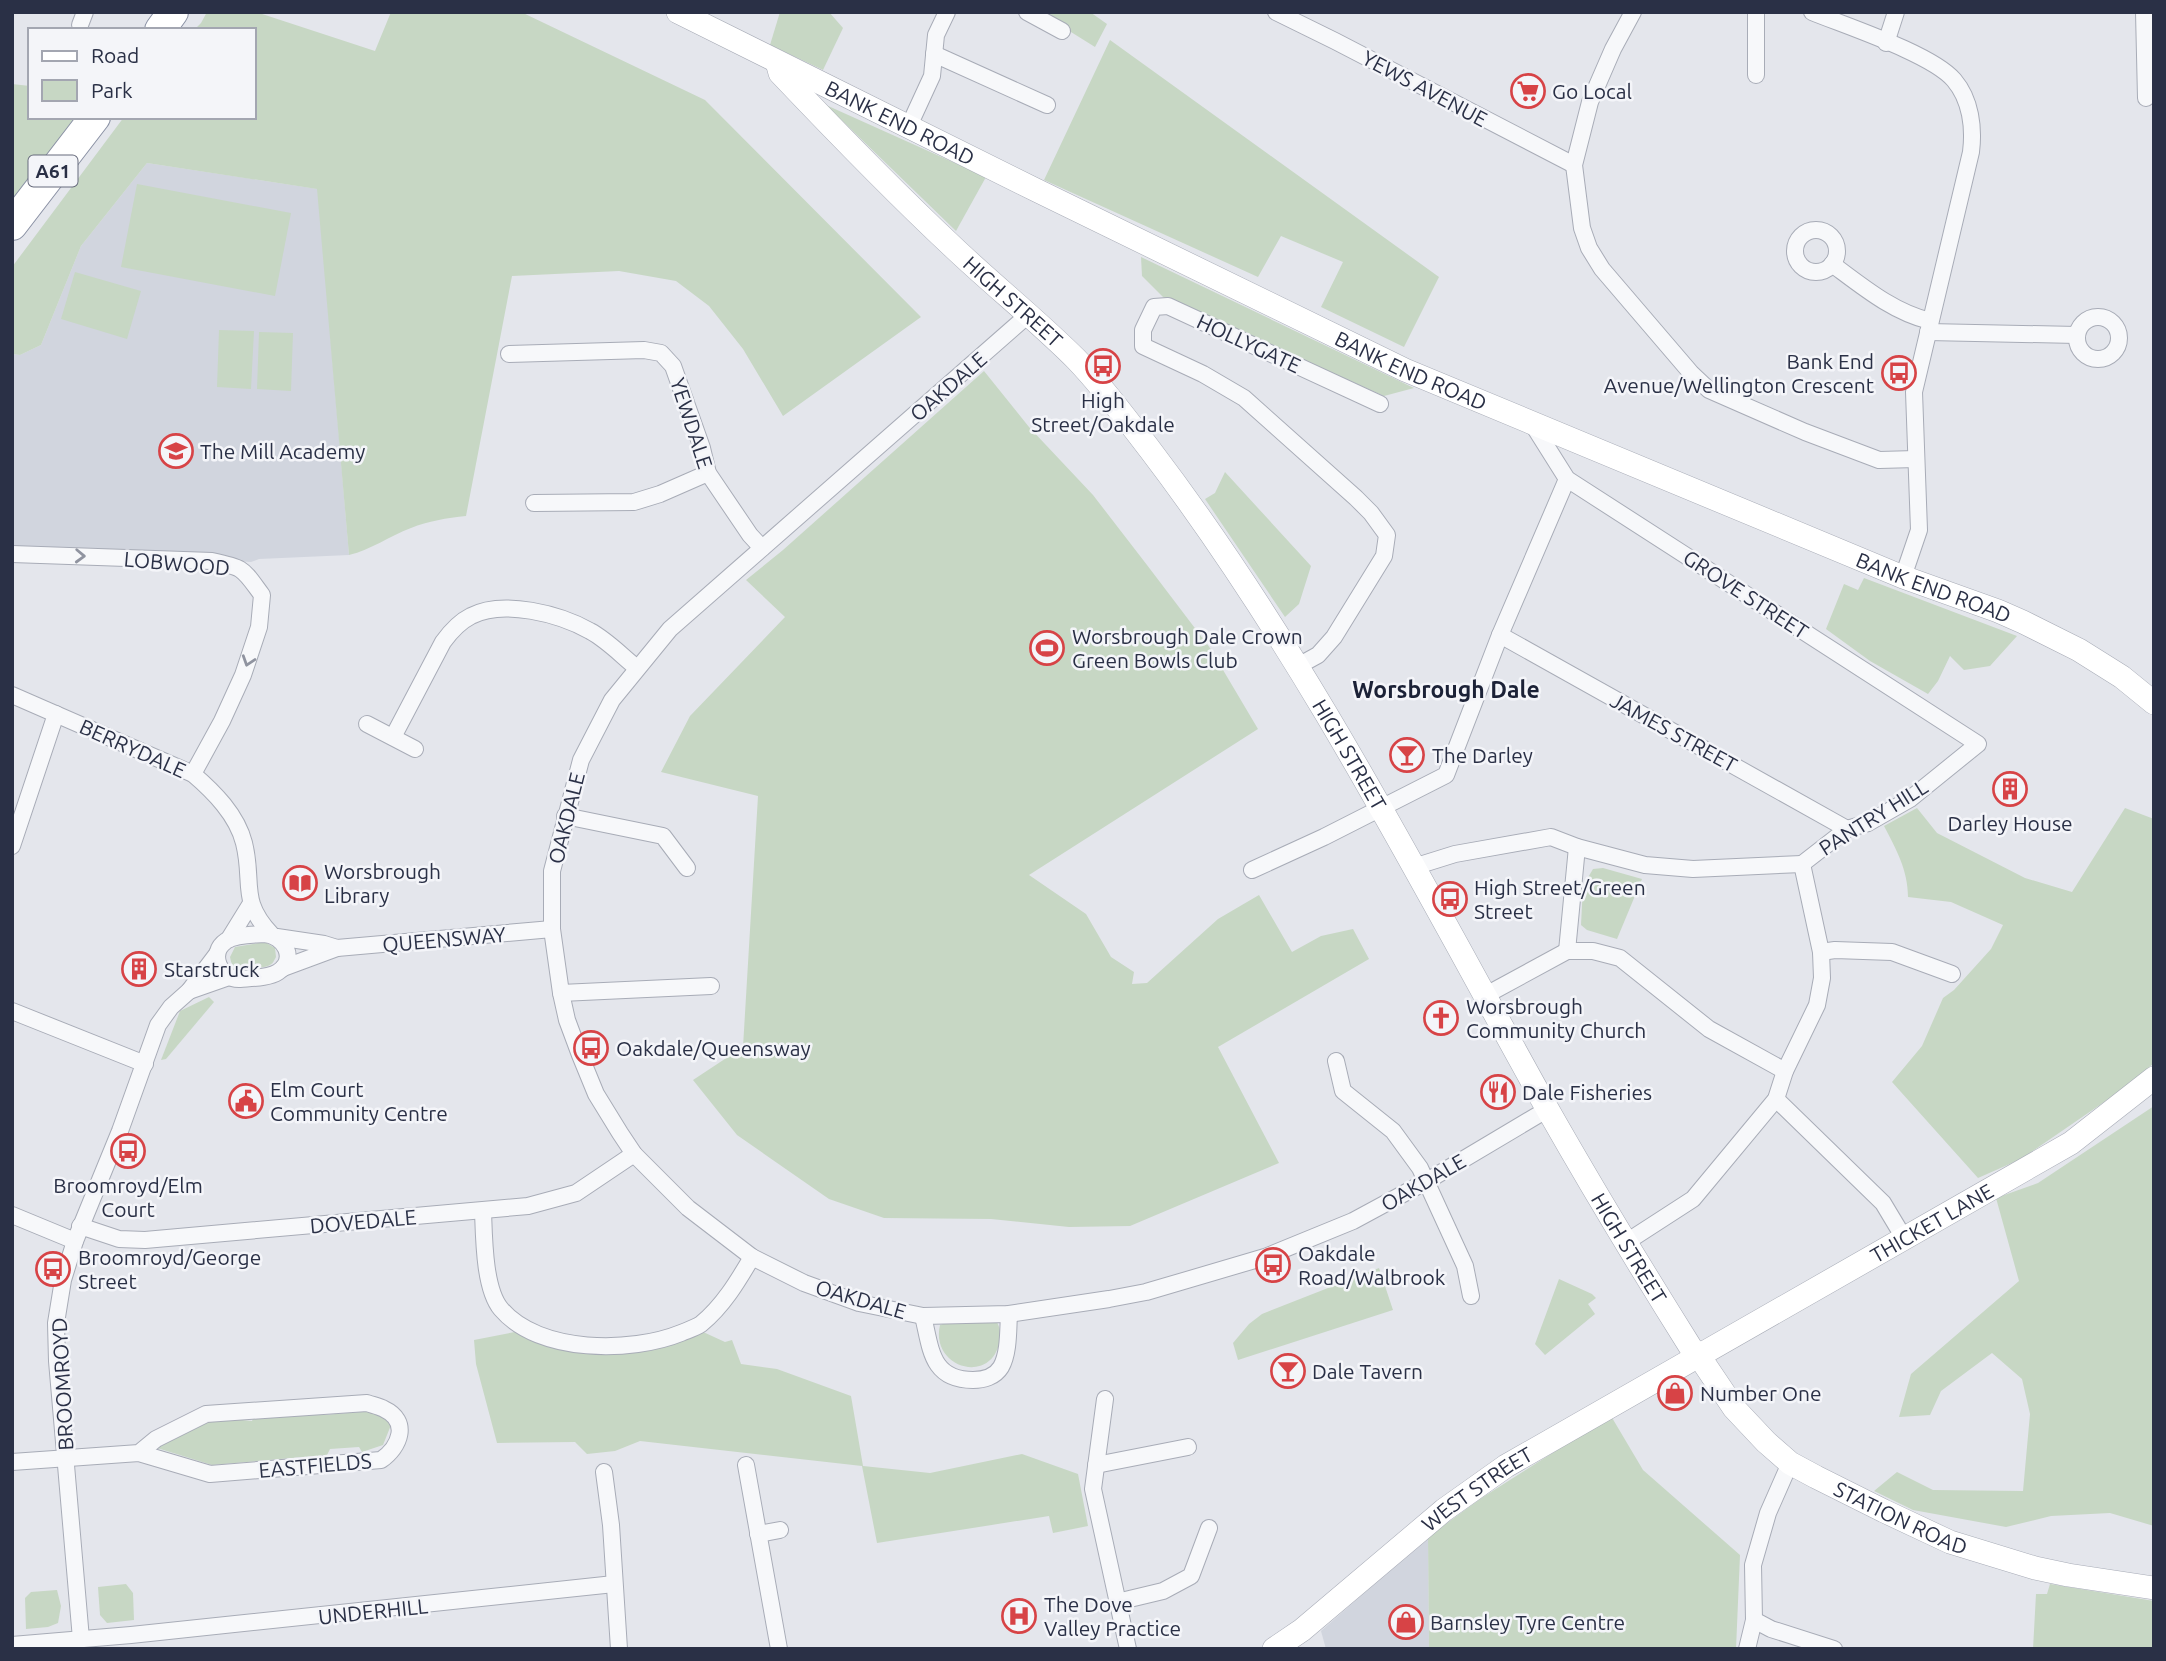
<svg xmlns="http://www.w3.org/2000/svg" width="2166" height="1661" font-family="Ubuntu,sans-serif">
	<rect width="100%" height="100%" fill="#e4e6ec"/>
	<g fill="#d1d5de">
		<polygon points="147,163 318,189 349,555 259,559 251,562 12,547 12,354 20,355 41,345 81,246"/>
		<polygon points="1428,1537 1429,1649 1326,1649 1321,1631"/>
	</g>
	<g fill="#c7d7c4">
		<path d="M207,12h49l119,39 16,-39h130l184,88 216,217 -138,99 -40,-67 -34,-43 -33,-25 -57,-10 -107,5 -46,240c-19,2 -38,5 -55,12 -22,8 -40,22 -62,27l-32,-366 -170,-26 -66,83 -40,99 -21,10 -8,-1v-87l112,-150h130v-87h-60l7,-7z"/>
		<polygon points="780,12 829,12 843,28 823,70 770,45"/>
		<polygon points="1039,12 1090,12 1107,24 1095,47"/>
		<polygon points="1110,40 1439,277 1404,347 1321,307 1343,262 1281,236 1258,277 1044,180"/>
		<polygon points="12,84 30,86 30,117 75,117 12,202"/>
		<polygon points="826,105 986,177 956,231"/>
		<polygon points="137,184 291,213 275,296 121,267"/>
		<polygon points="1141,257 1414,388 1384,396 1163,297 1142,276"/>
		<polygon points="75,272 141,291 127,339 61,319"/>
		<polygon points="219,330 254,331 251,389 217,387"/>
		<polygon points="259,332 293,333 291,391 257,389"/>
		<polygon points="984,371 1029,427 1093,495 1147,565 1210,648 1258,729 1029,875 1086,914 1111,957 1134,972 1132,984 1147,983 1218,919 1259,895 1292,952 1321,936 1353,929 1369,959 1218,1047 1279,1163 1130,1226 1069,1227 991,1219 884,1218 829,1199 737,1135 693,1080 743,1047 758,796 661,772 690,716 785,617 746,580 783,550"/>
		<polygon points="1225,472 1311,566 1299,604 1285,617 1205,499 1215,493"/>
		<polygon points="1864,578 2017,636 1990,666 1964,670 1950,656 1938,681 1928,694 1870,661 1826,629 1844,584 1858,590"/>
		<path d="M1917,808l20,25 88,45 47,14 53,-84 29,11v244l-28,24 -105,72 -43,19 -86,-96 30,-36 21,-48 11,-8 37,-41 12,-24 -52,-23 -43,-5c0,-27 -12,-48 -24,-71z"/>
		<polygon points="1603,868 1642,879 1617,939 1587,930 1581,925 1583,886 1593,869"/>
		<path d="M265,942l10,6 1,9c-3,5 -2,6 -8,9 -7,2 -26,4 -32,1 -5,-2 -5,-6 -6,-10l5,-10z"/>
		<polygon points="209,997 214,1002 166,1059 161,1060 180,1011"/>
		<polygon points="2154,1106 2154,1526 2110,1513 2051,1516 2006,1527 1913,1510 1874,1491 1897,1472 1933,1490 2023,1491 2030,1414 2022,1379 1992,1353 1941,1391 1930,1415 1899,1417 1911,1374 2019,1281 1996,1198 2038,1183"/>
		<polygon points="1379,1268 1393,1310 1238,1360 1233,1343 1249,1324 1262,1314"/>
		<polygon points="1559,1279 1592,1294 1596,1298 1588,1304 1595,1314 1545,1355 1535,1344"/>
		<path d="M990,1322h7c4,8 4,14 2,22 -10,41 -69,23 -59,-19l6,-2z"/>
		<polygon points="520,1331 589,1352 636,1352 670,1345 701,1331 725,1342 732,1340 741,1364 777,1369 851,1396 863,1466 930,1473 1022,1454 1078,1474 1088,1526 1053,1533 1049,1516 877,1543 862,1466 640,1441 615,1451 587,1454 575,1442 497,1443 476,1364 474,1340"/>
		<polygon points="361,1407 386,1416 391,1425 383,1445 362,1452 359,1447 330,1449 327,1455 212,1465 157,1448 159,1442 193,1426 222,1418 252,1421 254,1416 320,1409 324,1415 360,1412"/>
		<polygon points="1611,1416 1643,1470 1740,1555 1736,1649 1429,1649 1428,1537 1480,1499"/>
		<polygon points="126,1584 133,1593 134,1620 107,1623 100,1615 98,1587"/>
		<polygon points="2050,1584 2154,1601 2154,1649 2033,1649 2036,1594 2047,1594"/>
		<polygon points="57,1590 61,1606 58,1623 48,1627 26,1629 25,1598 31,1592"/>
	</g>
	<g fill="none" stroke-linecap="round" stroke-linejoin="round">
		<g stroke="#a8acb7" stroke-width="18">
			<g id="street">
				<polyline points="1027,12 1062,31"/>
				<polyline points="1276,12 1335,41 1574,165"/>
				<polyline points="1633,12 1613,49 1590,102 1574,165 1582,228 1589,248 1602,269 1691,373 1709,390 1805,432 1879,460 1916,459"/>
				<polyline points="1756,12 1756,75"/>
				<path d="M1812,12c34,14 120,42 142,68 17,20 20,48 17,72l-57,240 5,138 -16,47"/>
				<polyline points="2144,12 2146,98"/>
				<polyline points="80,25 85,12"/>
				<polyline points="1886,43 1896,12"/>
				<polyline points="934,54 1047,105"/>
				<polyline points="909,126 932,76 936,35 947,12"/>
				<circle cx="1816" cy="251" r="21"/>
				<path d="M1832,264c31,23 61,48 98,57"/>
				<polyline points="1028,315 670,629 612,700 581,760 552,871 552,929 561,993 567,1020 580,1055 596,1094 620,1133 634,1154 688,1208 752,1257 804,1283 859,1303 923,1316 1009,1314 1109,1299 1146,1292 1265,1257 1353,1221 1427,1181 1548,1109"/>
				<circle cx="2098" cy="338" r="21"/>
				<polyline points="1928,332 2077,335"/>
				<polyline points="509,354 644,350 661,353 673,366 702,448 708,473 750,535 762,548"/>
				<polyline points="1533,425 1567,479 1978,744 1910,799 1868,823 1847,829 1802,864"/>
				<polyline points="534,503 634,502 660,494 708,473"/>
				<path d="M12,554l200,7c33,7 30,7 50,34l-3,32 -16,48 -21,46 -29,53"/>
				<polyline points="1500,635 1847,829"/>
				<polyline points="1298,666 1318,655 1334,637 1384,556 1387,535 1371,513 1356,498 1244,398 1203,374 1143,346 1143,330 1154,307 1168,306 1380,404"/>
				<path d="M12,695l181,79c21,18 44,41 51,69 10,40 -5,57 27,91"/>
				<polyline points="367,724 415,749"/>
				<path d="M393,737l50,-95c8,-11 16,-20 28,-26 32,-17 89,-2 119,15 17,9 32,25 47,37"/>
				<polyline points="565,816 663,836 687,868"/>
				<polyline points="12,846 56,714"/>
				<polyline points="1416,869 1423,864 1455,854 1551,837 1577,847 1645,865 1693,869 1802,864"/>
				<polyline points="1252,870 1324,837 1446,775 1500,635 1567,479"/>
				<path d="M264,934c20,1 34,25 14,38 -9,6 -27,6 -38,7 -20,1 -32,-26 -14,-38 10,-7 26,-6 38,-7z"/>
				<polyline points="277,937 324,944 337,948"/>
				<polyline points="229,939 250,905"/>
				<polyline points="1567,951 1577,847"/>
				<polyline points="1821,952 1835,950 1892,952 1952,974"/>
				<polyline points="283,968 337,948 552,929"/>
				<polyline points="189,991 229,977"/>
				<polyline points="561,993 711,986"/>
				<polyline points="1486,995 1567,951 1593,951 1620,958 1709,1029 1785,1071"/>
				<polyline points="12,1011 145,1064"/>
				<polyline points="1336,1061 1343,1091 1393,1131 1420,1168 1465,1266 1471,1296"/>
				<polyline points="1776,1099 1883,1203 1904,1238"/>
				<path d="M483,1211c1,26 1,78 18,98 38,45 131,44 180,24 7,-3 14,-5 20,-9 22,-18 37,-43 51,-67"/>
				<polyline points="12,1215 75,1241"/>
				<polyline points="80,1226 119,1239 145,1240 528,1206 576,1193 634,1154"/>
				<polyline points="1625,1243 1693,1199 1776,1099 1785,1071 1817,1005 1822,978 1821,952 1802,864"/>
				<path d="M923,1316c8,33 8,64 50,64 10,0 22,-3 28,-13 8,-14 7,-37 8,-53"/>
				<polyline points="1105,1399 1093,1489 1128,1649"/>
				<path d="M12,1462l127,-9 17,-14 50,-25 161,-11c5,2 12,3 17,6 26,12 16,38 -3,51l-171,14 -71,-21"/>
				<polyline points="746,1465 779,1649"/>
				<polyline points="1096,1465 1188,1447"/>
				<polyline points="604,1472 611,1525 619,1649"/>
				<polyline points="758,1534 780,1530"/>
				<polyline points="1117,1602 1163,1591 1191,1576 1209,1528"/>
				<polyline points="1754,1620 1771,1629 1834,1649"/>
				<polyline points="81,1639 57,1361 56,1323 63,1280 75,1241 120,1131 158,1025 171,1007 189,991 217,954"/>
				<polyline points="12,1645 131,1635 614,1584"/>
				<polyline points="1747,1649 1754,1620 1753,1565 1768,1513 1790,1463"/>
			</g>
		</g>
		<g stroke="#a8acb7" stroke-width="24">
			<g id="secondary">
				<path id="s1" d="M678,12l360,179 367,179 498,207 95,34 25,11 56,28 43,27 32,26"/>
				<path id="s2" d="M777,62l3,11c56,59 113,118 173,174 40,38 84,73 123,112 28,29 51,61 75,92 156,205 272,435 397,659 46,81 94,160 143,238l8,8 35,52 32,34 24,21 26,14 68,34 66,31 85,26 33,7 86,13"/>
				<path id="s3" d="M1274,1649l28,-19 142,-120 62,-44 565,-323 83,-65"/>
			</g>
		</g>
		<g stroke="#8a91a4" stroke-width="32">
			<g id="highway">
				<polyline points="160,30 173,12"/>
				<polyline points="12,225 95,117"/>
			</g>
		</g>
		<use href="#street" stroke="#f7f8fa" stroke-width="16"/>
		<use href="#secondary" stroke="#fff" stroke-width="23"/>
		<use href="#highway" stroke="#fff" stroke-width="30"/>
	</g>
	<defs><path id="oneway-chevron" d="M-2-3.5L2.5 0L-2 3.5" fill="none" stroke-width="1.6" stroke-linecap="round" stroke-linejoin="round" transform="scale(1.75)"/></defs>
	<g stroke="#9094a0">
		<use href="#oneway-chevron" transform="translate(80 556) rotate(2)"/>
		<use href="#oneway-chevron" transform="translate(248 661) rotate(108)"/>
	</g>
	<defs>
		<g id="supermarket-ring" transform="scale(1.75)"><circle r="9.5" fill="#f4f5f9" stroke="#d74346" stroke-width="1.5"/><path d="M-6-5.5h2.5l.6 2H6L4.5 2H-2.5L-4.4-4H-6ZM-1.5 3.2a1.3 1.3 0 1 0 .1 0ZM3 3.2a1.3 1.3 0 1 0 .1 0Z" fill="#d74346"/></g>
		<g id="bus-ring" transform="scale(1.75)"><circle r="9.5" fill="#f4f5f9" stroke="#d74346" stroke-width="1.5"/><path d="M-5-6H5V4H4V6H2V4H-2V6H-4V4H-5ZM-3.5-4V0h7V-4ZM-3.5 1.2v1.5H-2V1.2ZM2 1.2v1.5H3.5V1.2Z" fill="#d74346"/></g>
		<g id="school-ring" transform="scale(1.75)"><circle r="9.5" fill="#f4f5f9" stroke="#d74346" stroke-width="1.5"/><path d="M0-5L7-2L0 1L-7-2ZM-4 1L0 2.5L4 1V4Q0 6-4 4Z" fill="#d74346"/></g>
		<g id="stadium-ring" transform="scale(1.75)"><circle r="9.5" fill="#f4f5f9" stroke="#d74346" stroke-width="1.5"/><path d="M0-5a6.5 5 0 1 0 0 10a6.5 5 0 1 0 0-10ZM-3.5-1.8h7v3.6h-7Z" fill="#d74346"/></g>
		<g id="bar-ring" transform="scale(1.75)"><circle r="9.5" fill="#f4f5f9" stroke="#d74346" stroke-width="1.5"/><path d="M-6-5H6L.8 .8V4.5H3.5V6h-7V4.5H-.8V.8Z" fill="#d74346"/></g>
		<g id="building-ring" transform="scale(1.75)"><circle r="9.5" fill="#f4f5f9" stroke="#d74346" stroke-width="1.5"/><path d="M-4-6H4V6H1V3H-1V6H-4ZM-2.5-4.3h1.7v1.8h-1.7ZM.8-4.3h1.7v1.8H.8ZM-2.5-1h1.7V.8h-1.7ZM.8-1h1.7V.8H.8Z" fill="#d74346"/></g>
		<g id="library-ring" transform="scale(1.75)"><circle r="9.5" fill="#f4f5f9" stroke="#d74346" stroke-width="1.5"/><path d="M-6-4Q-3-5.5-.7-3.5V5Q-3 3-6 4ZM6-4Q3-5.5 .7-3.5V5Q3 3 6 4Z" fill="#d74346"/></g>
		<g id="church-ring" transform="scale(1.75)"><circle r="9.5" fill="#f4f5f9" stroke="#d74346" stroke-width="1.5"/><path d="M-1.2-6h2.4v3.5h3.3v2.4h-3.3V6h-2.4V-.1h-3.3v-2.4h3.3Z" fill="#d74346"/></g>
		<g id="restaurant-ring" transform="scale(1.75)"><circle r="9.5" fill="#f4f5f9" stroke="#d74346" stroke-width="1.5"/><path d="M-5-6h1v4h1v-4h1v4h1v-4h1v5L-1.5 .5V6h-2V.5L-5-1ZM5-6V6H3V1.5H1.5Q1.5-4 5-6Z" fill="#d74346"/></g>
		<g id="civic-ring" transform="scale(1.75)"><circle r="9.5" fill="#f4f5f9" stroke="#d74346" stroke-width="1.5"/><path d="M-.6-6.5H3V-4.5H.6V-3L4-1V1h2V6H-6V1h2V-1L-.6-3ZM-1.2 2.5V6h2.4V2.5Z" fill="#d74346"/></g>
		<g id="shop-ring" transform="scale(1.75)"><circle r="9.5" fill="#f4f5f9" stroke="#d74346" stroke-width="1.5"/><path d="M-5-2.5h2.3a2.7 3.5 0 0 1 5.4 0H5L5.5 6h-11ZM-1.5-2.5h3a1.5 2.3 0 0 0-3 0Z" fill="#d74346"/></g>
		<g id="hospital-ring" transform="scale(1.75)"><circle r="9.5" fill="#f4f5f9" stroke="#d74346" stroke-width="1.5"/><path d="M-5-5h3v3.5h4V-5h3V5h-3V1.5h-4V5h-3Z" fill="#d74346"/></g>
	</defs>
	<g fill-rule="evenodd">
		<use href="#supermarket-ring" x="1528" y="91"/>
		<use href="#bus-ring" x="1103" y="366"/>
		<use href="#bus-ring" x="1899" y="373"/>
		<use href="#school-ring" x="176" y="451"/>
		<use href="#stadium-ring" x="1047" y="648"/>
		<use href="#bar-ring" x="1407" y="755"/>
		<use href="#building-ring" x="2010" y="789"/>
		<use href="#library-ring" x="300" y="883"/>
		<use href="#bus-ring" x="1450" y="899"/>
		<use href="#building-ring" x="139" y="969"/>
		<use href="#church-ring" x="1441" y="1018"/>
		<use href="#bus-ring" x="591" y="1048"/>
		<use href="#restaurant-ring" x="1498" y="1092"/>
		<use href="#civic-ring" x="246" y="1101"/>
		<use href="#bus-ring" x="128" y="1151"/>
		<use href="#bus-ring" x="1273" y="1265"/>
		<use href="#bus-ring" x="53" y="1269"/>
		<use href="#bar-ring" x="1288" y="1371"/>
		<use href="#shop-ring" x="1675" y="1393"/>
		<use href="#hospital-ring" x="1019" y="1616"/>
		<use href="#shop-ring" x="1406" y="1622"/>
	</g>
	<g text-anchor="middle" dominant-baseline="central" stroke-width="5" stroke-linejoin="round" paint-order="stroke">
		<rect fill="#f4f5f9" stroke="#676b7c" stroke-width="2" x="28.5" y="155.5" width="49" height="31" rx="5"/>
		<g font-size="19" font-weight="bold" fill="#2a3046">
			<text x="53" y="171">A61</text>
		</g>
		<g font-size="21" fill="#2a3046" stroke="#f4f5f9">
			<text transform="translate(1425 88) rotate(28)">YEWS AVENUE</text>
			<text stroke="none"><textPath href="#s1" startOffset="248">BANK END ROAD</textPath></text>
			<text stroke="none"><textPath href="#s2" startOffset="338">HIGH STREET</textPath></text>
			<text transform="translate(1249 343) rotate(25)">HOLLYGATE</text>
			<text stroke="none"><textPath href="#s1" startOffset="816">BANK END ROAD</textPath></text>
			<text transform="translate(948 386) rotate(-41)">OAKDALE</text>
			<text transform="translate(692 423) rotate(72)">YEWDALE</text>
			<text transform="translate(177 563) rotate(5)">LOBWOOD</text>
			<text stroke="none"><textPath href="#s1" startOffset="1382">BANK END ROAD</textPath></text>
			<text transform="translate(1746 594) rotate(33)">GROVE STREET</text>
			<text transform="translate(1674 732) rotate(29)">JAMES STREET</text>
			<text transform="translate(133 748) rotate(24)">BERRYDALE</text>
			<text stroke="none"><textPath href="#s2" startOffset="905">HIGH STREET</textPath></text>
			<text transform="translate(1873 817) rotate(-32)">PANTRY HILL</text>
			<text transform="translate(566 818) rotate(-76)">OAKDALE</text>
			<text transform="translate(444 939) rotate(-5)">QUEENSWAY</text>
			<text transform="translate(1423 1182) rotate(-30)">OAKDALE</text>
			<text transform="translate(363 1221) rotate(-5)">DOVEDALE</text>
			<text stroke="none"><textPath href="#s3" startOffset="786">THICKET LANE</textPath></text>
			<text stroke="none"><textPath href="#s2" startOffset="1472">HIGH STREET</textPath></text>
			<text transform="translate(861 1299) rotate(16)">OAKDALE</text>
			<text transform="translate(62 1384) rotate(-93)">BROOMROYD</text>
			<text transform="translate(315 1465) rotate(-5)">EASTFIELDS</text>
			<text stroke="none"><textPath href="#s3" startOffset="259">WEST STREET</textPath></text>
			<text stroke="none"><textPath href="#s2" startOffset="1866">STATION ROAD</textPath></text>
			<text transform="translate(373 1611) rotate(-6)">UNDERHILL</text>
		</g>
		<g font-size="21" fill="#2a3046" stroke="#f4f5f9" text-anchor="start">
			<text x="1552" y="91">Go Local</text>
			<text x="1874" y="361" text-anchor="end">Bank End<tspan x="1874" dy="24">Avenue/Wellington Crescent</tspan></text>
			<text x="1103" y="400" text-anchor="middle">High<tspan x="1103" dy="24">Street/Oakdale</tspan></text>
			<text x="200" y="451">The Mill Academy</text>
			<text x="1072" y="636">Worsbrough Dale Crown<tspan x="1072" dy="24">Green Bowls Club</tspan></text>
			<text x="1432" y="755">The Darley</text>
			<text x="2010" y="823" text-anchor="middle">Darley House</text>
			<text x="324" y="871">Worsbrough<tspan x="324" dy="24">Library</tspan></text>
			<text x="1474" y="887">High Street/Green<tspan x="1474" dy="24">Street</tspan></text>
			<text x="164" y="969">Starstruck</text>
			<text x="1466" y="1006">Worsbrough<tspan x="1466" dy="24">Community Church</tspan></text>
			<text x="616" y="1048">Oakdale/Queensway</text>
			<text x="270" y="1089">Elm Court<tspan x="270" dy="24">Community Centre</tspan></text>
			<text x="1522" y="1092">Dale Fisheries</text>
			<text x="128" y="1185" text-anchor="middle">Broomroyd/Elm<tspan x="128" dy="24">Court</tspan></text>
			<text x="1298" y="1253">Oakdale<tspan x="1298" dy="24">Road/Walbrook</tspan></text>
			<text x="78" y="1257">Broomroyd/George<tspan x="78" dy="24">Street</tspan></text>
			<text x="1312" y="1371">Dale Tavern</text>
			<text x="1700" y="1393">Number One</text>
			<text x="1044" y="1604">The Dove<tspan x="1044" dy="24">Valley Practice</tspan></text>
			<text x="1430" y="1622">Barnsley Tyre Centre</text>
		</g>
		<g font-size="23" font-weight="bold" fill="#1c2237" stroke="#f4f5f9">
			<text x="1446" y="689">Worsbrough Dale</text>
		</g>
	</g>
	<rect width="2166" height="1661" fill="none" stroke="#2a3046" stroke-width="28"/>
	<rect x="28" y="28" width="228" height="91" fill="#f4f5f9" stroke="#a3a6b1" stroke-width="2"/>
	<rect x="42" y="51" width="35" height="10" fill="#ffffff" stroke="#a3a6b1" stroke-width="2"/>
	<text x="91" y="63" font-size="21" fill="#2a3046">Road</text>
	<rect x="42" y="80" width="35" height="21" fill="#c7d7c4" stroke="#a3a6b1" stroke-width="2"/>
	<text x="91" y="98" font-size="21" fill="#2a3046">Park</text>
</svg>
